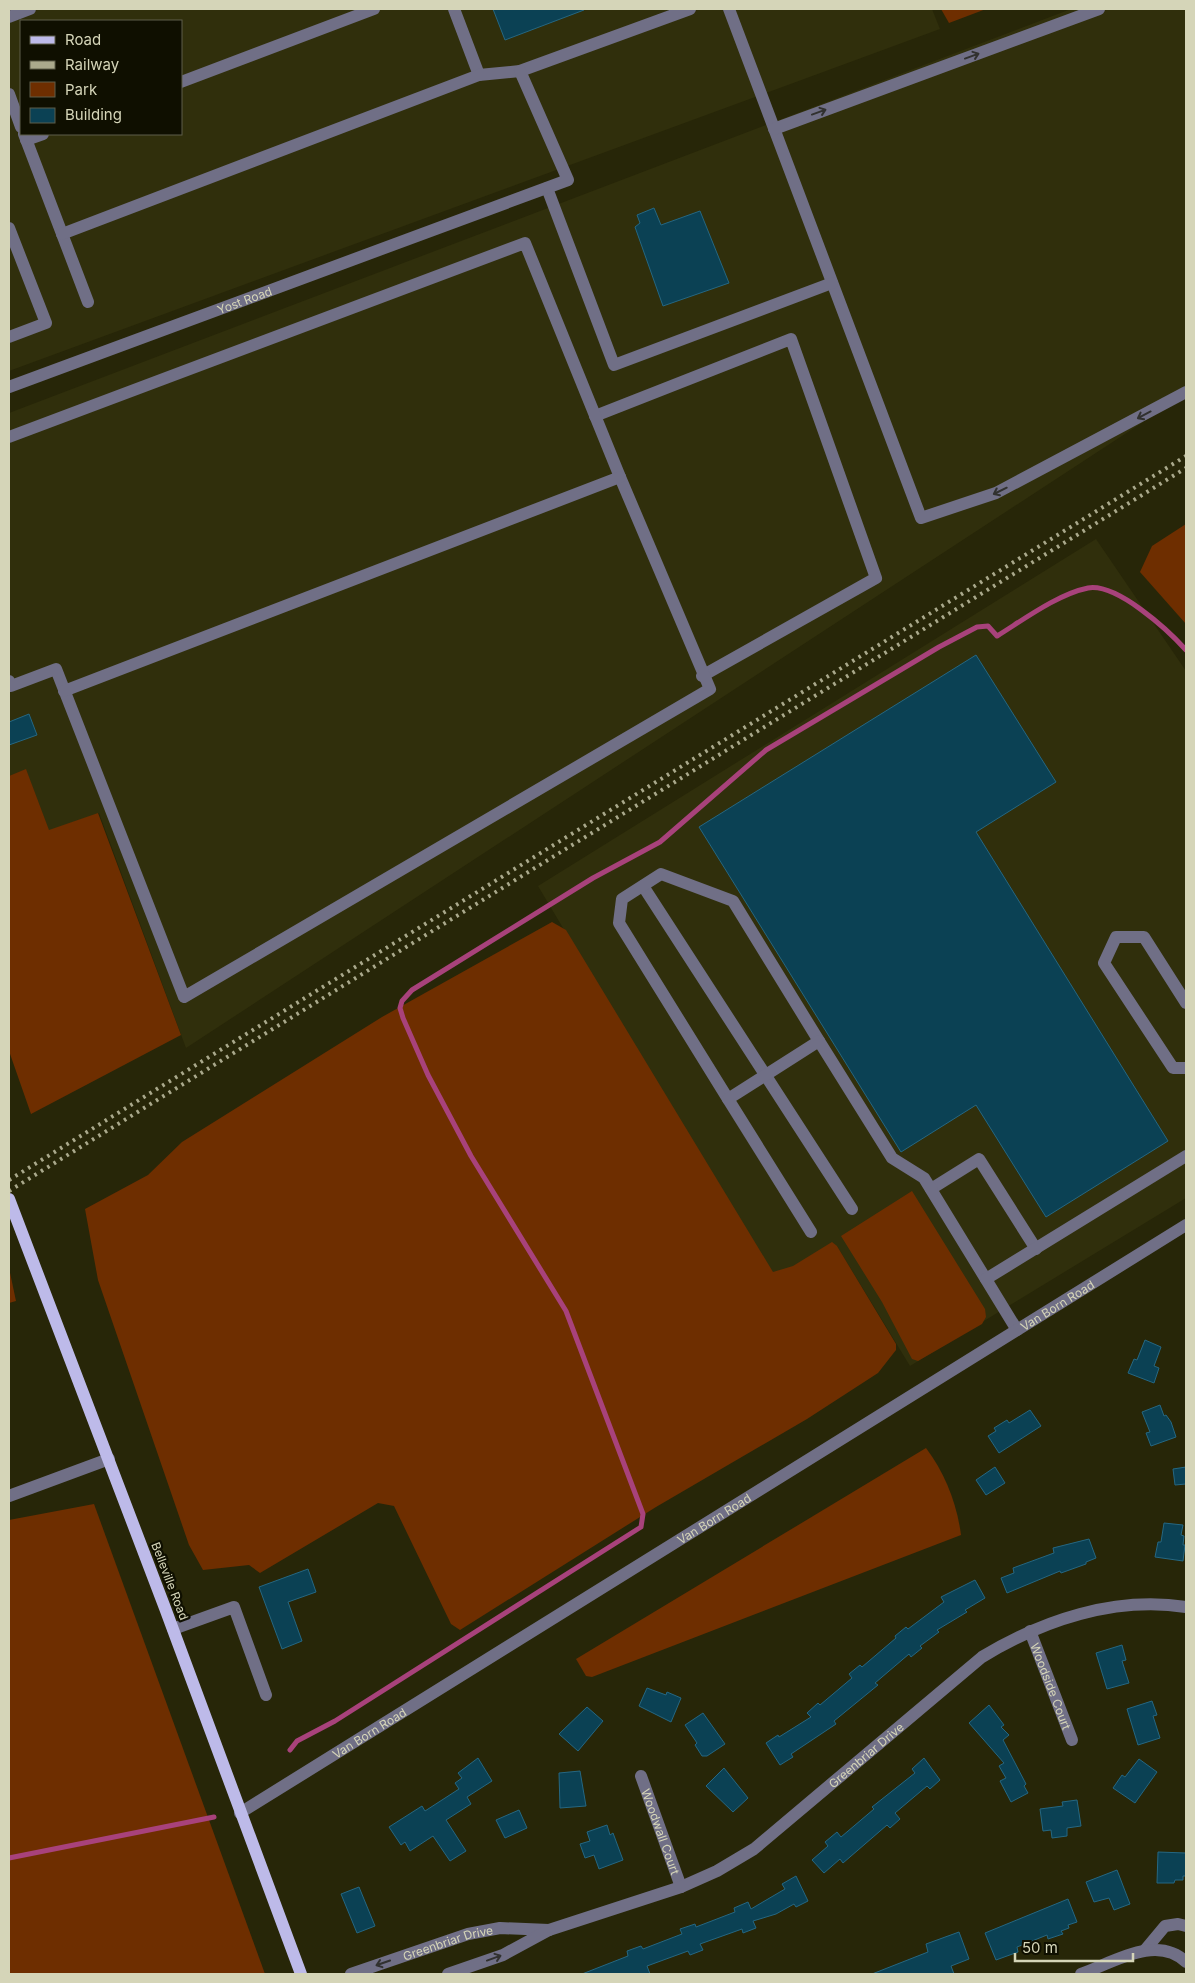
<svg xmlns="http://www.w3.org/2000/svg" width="1195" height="1983" font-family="Inter,sans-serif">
	<rect width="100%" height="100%" fill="#272608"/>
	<g fill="#302f0c" fill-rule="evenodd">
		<path d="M9,9h923l8,20 -931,342zM21,21h160v113h-160z"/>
		<polygon points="1071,9 1186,9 1186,394 186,1048 99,813 49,831 26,770 9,776 9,413"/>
		<polygon points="1096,539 1186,671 1186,1198 910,1366 837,1246 776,1285 538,886"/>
	</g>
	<g fill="#6e2e00">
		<polygon points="941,9 986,9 949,23"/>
		<polygon points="1186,524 1186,624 1140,572 1152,546"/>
		<polygon points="26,769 49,830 98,813 181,1035 31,1114 9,1051 9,776"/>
		<polygon points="552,922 566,930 773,1272 793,1266 832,1242 837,1246 896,1344 896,1350 878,1373 807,1419 656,1507 460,1630 451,1624 394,1506 378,1503 260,1573 249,1565 203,1570 189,1545 98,1280 85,1209 148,1175 182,1142 382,1017"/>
		<polygon points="912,1191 985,1309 986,1317 982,1324 918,1361 912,1359 882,1302 841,1236"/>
		<polygon points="9,1268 16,1301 9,1303"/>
		<path d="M926,1448c19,25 31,56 35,87l-369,142 -6,-1 -10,-17z"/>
		<polygon points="94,1504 265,1974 9,1974 9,1520"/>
	</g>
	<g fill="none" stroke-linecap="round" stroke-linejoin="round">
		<g stroke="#a8427b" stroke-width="5">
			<path d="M290,1750l7,-9 38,-20 306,-194 2,-13 -77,-203 -95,-155 -43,-81 -25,-57 -3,-10 2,-7 10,-11 181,-112 67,-36 106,-92 173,-103 38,-20 11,-1 9,10c26,-16 61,-42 91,-48 29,-5 80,42 98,62"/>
			<polyline points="9,1858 214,1817"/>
		</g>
	</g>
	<g fill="#0b4154" stroke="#256782">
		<polygon points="493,9 584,9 584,10 505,40"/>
		<polygon points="654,208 661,225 700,211 729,283 663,306 635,227 640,223 637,215"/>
		<polygon points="976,655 1056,782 976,832 1168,1141 1046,1217 976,1105 901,1152 699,827"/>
		<polygon points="29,714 37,735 9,745 9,722"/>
		<polygon points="1145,1340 1161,1347 1154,1366 1159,1368 1154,1383 1128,1373 1134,1359 1137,1360"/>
		<polygon points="1160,1405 1164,1416 1166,1415 1171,1422 1176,1437 1151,1446 1146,1433 1150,1432 1142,1412"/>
		<polygon points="1030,1410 1041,1426 999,1453 988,1436 996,1431 994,1428 1007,1420 1009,1423"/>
		<polygon points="995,1467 1005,1483 986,1495 976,1480"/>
		<polygon points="1186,1467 1186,1484 1175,1485 1173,1469"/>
		<polygon points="1164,1523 1183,1525 1181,1535 1184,1536 1183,1545 1185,1545 1183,1561 1155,1557 1158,1542 1161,1542"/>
		<polygon points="1089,1539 1096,1558 1086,1562 1086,1564 1061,1573 1060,1571 1007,1593 1001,1578 1014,1573 1013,1568 1054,1553 1053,1548"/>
		<polygon points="308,1569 316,1592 288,1602 302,1641 282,1649 259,1587"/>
		<polygon points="975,1580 985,1598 965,1610 967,1612 937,1630 939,1632 920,1646 922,1648 911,1657 909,1654 875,1683 878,1685 834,1721 836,1724 791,1754 793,1757 780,1765 766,1743 778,1735 779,1737 811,1717 807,1713 818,1703 820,1705 852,1678 849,1674 860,1665 862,1667 896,1638 895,1636 906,1627 908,1629 944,1602 941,1597"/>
		<polygon points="1122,1645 1126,1660 1122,1661 1129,1683 1107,1689 1096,1653"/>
		<polygon points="647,1688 666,1695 667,1692 681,1698 671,1722 639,1706"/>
		<polygon points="1152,1701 1157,1715 1153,1716 1160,1738 1138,1745 1127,1709"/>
		<polygon points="989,1705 1004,1725 1001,1727 1009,1735 1003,1740 1026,1784 1024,1786 1028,1793 1011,1802 1000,1781 1006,1778 999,1766 1004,1763 969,1723"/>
		<polygon points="587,1707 603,1721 578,1751 559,1734"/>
		<polygon points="703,1713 725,1744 707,1756 702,1756 695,1745 697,1743 685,1725"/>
		<polygon points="478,1758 492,1781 467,1797 471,1804 446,1820 466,1851 450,1861 433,1836 410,1851 405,1842 401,1845 389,1827 422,1806 425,1811 459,1789 455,1783 462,1778 458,1773"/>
		<polygon points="924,1758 940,1780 930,1789 927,1786 895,1813 900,1819 890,1828 887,1825 843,1863 840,1859 824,1873 812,1860 828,1846 825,1842 837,1832 841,1837 874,1809 872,1807 915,1773 912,1769"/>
		<polygon points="1139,1759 1157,1772 1135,1803 1113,1788 1122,1775 1125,1777"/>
		<polygon points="724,1768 748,1798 733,1812 706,1786"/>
		<polygon points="580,1771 586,1806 560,1808 559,1773"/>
		<polygon points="1077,1800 1081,1826 1067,1828 1067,1836 1052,1838 1051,1830 1043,1831 1040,1809 1063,1806 1062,1802"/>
		<polygon points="519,1810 527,1828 505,1838 496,1820"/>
		<polygon points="607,1825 610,1835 613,1833 623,1860 599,1869 594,1855 585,1858 580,1844 590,1841 587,1832"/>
		<polygon points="1158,1852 1186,1853 1186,1876 1183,1876 1183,1880 1175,1880 1174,1883 1157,1883"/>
		<polygon points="1117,1870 1130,1904 1114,1910 1109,1898 1094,1902 1086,1882"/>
		<polygon points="796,1876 808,1901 796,1907 794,1904 776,1914 753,1921 756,1928 743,1933 742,1929 700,1944 703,1950 690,1955 688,1951 647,1966 650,1974 582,1974 628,1956 627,1951 641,1946 643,1949 682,1934 680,1929 695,1924 696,1927 735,1912 734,1908 748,1902 751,1909 785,1889 782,1884"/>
		<polygon points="359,1887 375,1926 357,1933 341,1894"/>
		<polygon points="1068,1899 1077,1922 1068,1925 1069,1928 1061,1931 1063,1934 1048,1939 1047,1935 1017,1947 1018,1952 996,1960 985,1933"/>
		<polygon points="959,1932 969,1959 951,1966 954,1974 872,1974 928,1952 926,1944"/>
	</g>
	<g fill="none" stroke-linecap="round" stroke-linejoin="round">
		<g stroke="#706f86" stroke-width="12">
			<polyline points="454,9 479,75"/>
			<polyline points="729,9 921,518 996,493 1186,392"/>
			<polyline points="9,17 30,9"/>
			<polyline points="181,82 374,9"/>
			<polyline points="9,94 21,127"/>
			<polyline points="774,129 1099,9"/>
			<polyline points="24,134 88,302"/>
			<polyline points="26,140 43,134"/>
			<polyline points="547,188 614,365 832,283"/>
			<polyline points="9,228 46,323 9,337"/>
			<polyline points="62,234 479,75 520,71 690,9"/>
			<path id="s1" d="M9,387l559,-207 -48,-109"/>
			<polyline points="595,416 791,339 876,578 702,676"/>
			<polyline points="9,437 525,243 620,477 710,689 184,997 56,669 11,686 9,681"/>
			<polyline points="64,691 620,477"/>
			<polyline points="643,886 852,1209"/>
			<polyline points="1186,1003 1144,937 1116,937 1104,963 1173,1068 1186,1068"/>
			<polyline points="728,1099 619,923 622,899 661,874 733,901 819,1041"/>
			<polyline points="931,1189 979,1159 1036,1249"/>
			<polyline points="811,1232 728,1099 819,1041 892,1158 924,1178 1017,1330"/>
			<polyline points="986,1279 1186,1156"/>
			<polyline points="9,1496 109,1459"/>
			<polyline points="173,1629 234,1607 266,1695"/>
			<path id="s2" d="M1030,1631l42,109"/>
			<path id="s3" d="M641,1776l40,111"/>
			<path id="s4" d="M240,1813l946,-588"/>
			<polyline points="1145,1950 1165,1926 1178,1924 1186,1926"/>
			<path id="s5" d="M351,1974l117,-40 32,-6 49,2"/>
			<path id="s6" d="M448,1974l55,-19 46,-25 132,-43 36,-16 37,-22 228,-192c61,-37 133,-61 204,-50"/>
			<path d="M1081,1974c33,-12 76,-40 105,-12"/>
		</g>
		<polyline stroke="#bdbae9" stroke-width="12" points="9,1199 165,1608 301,1974"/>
		<g stroke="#aaa98c" stroke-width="4" stroke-dasharray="2.5 5" stroke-linecap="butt">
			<polyline points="9,1180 1186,456"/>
			<polyline points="9,1191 1186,468"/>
		</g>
	</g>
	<defs><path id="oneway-shaft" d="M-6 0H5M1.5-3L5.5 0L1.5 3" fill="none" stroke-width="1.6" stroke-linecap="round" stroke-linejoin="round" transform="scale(1.25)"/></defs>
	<g stroke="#31312f">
		<use href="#oneway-shaft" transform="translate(972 56) rotate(-20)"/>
		<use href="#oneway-shaft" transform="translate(819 112) rotate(-20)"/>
		<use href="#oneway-shaft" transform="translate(1144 415) rotate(152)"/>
		<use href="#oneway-shaft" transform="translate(1000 491) rotate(154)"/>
		<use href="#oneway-shaft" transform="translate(494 1958) rotate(-20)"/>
		<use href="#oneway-shaft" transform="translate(383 1963) rotate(161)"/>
	</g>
	<g text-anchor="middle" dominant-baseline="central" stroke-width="4.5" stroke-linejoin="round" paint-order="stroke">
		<g font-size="12" fill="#d5d5b8" stroke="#0f0f00">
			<text stroke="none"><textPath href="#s1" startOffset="251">Yost Road</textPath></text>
			<text stroke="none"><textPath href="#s4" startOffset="962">Van Born Road</textPath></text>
			<text stroke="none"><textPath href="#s4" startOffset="558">Van Born Road</textPath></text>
			<text transform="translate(170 1581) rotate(69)">Belleville Road</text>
			<text stroke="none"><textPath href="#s2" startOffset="59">Woodside Court</textPath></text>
			<text stroke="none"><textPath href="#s4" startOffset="152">Van Born Road</textPath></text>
			<text stroke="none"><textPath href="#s6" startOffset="478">Greenbriar Drive</textPath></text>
			<text stroke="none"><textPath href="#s3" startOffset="59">Woodwall Court</textPath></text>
			<text stroke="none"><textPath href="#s5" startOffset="102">Greenbriar Drive</textPath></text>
		</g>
	</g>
	<rect width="1195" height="1983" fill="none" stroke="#d5d5b8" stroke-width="20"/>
	<rect x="20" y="20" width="162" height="115" fill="#0f0f00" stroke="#5e5e4a"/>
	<rect x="30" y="36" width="25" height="8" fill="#bdbae9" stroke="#5e5e4a"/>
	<text x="65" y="45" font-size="15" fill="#d5d5b8">Road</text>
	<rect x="30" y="61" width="25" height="8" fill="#aaa98c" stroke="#5e5e4a"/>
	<text x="65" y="70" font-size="15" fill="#d5d5b8">Railway</text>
	<rect x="30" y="82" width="25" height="15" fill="#6e2e00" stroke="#5e5e4a"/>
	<text x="65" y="95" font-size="15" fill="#d5d5b8">Park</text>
	<rect x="30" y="108" width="25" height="15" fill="#0b4154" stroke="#5e5e4a"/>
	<text x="65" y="120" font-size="15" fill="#d5d5b8">Building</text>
	<path d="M1015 1953v8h118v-8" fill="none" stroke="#d5d5b8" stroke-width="2.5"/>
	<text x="1022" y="1953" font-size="15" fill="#d5d5b8" stroke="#0f0f00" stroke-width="4" paint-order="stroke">50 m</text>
</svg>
